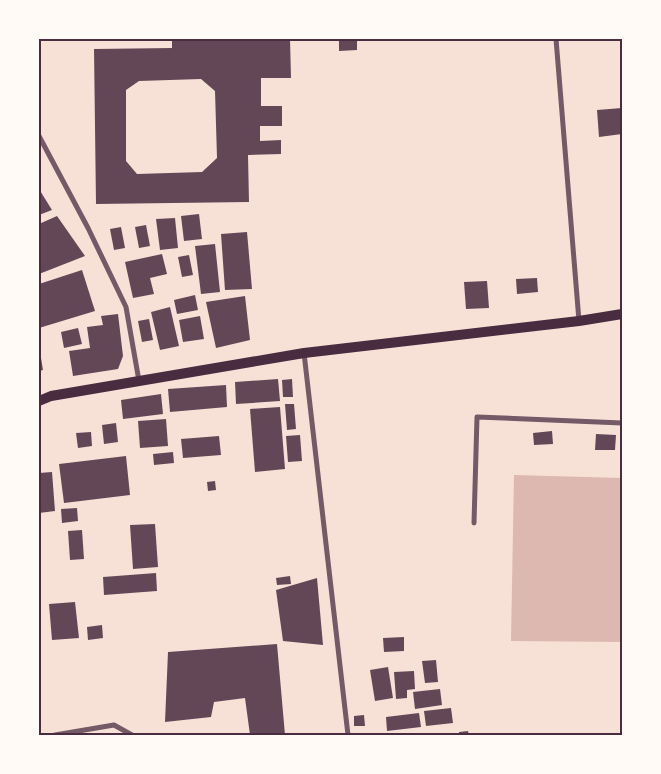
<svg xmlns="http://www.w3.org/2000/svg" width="661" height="774" font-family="Ubuntu,sans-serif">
	<rect width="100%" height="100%" fill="#f7e1d7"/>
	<polygon fill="#dcb8b0" points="514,475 622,478 622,642 511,641"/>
	<g fill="#644757" fill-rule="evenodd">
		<path d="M172,39h118l1,39h-30v28h21v20h-22v15l21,-1v14l-33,1 1,47 -153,2 -2,-155 78,-1zM201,79l14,12 2,67 -15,14 -65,2 -11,-13v-71l13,-9z"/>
		<polygon points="339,39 357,39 357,50 339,51"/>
		<polygon points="622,108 622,134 599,137 597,110"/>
		<polygon points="39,189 52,210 39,215"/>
		<polygon points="199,214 202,239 184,241 181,216"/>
		<polygon points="57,216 85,256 39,274 39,224"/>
		<polygon points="175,218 178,248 160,250 156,219"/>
		<polygon points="146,225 150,246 139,248 135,227"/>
		<polygon points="121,227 125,248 114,250 110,229"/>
		<polygon points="247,232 252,289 225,290 221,234"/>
		<polygon points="215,244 220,292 201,294 195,246"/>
		<polygon points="162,254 167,274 150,278 154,294 133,298 125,262"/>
		<polygon points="189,255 193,275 182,277 178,257"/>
		<polygon points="82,270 95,311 39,328 39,284"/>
		<polygon points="537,278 538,292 517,294 516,279"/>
		<polygon points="487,281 489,308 466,309 464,282"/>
		<polygon points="195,295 198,310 177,314 174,300"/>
		<polygon points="245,296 250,340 216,348 206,302"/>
		<polygon points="170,307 179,346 160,350 151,312"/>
		<polygon points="118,314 123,356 118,369 73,376 69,351 90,348 87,327 103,325 101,316"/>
		<polygon points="200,316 204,339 183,342 179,320"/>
		<polygon points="149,319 153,340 142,342 138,321"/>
		<polygon points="78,328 82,344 64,348 61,332"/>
		<polygon points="39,358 41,358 43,370 39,371"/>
		<polygon points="278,379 280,401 236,404 235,382"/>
		<polygon points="292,379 293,397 283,397 282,380"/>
		<polygon points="226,385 227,407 170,412 168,389"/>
		<polygon points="161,394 163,414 123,419 121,400"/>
		<polygon points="285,404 294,404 296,429 287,430"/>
		<polygon points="280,407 285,469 255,472 250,409"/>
		<polygon points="166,419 168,446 140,448 138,421"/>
		<polygon points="116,423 118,442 104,444 102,425"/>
		<polygon points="552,431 553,444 534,445 533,433"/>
		<polygon points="91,432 92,446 78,448 76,433"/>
		<polygon points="596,434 616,435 615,450 595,450"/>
		<polygon points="300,435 302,461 288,462 286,436"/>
		<polygon points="219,436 221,455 183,458 181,439"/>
		<polygon points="173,452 174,463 154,465 153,454"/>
		<polygon points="126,456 130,495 64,503 59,464"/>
		<polygon points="52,472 55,511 39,513 39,473"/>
		<polygon points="215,481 216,490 208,491 207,482"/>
		<polygon points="77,508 78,521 62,523 61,509"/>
		<polygon points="155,524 158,567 133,569 130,525"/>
		<polygon points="82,530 84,559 70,560 68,531"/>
		<polygon points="156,573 157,591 104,595 103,577"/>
		<polygon points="290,576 291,584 277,585 276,578"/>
		<polygon points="317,578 323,645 283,641 276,590"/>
		<polygon points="75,602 79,638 52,640 49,604"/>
		<polygon points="102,625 103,638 88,640 87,627"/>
		<polygon points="404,637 404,651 384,652 383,638"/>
		<polygon points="277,644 285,735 250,735 245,698 214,702 211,717 165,722 168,652"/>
		<polygon points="436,660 438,682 425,683 422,661"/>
		<polygon points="388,667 393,698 375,701 370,670"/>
		<polygon points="414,671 415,689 407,690 407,698 396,699 394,672"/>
		<polygon points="440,689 442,705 415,709 413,692"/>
		<polygon points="451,708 453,723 426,726 424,711"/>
		<polygon points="419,713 421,727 387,731 386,717"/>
		<polygon points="364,715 365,726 354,726 354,716"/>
		<polygon points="468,731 469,735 459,735 459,732"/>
	</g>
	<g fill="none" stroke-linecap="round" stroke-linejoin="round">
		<g stroke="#755966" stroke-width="5">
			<polyline points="556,39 579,321"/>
			<polyline points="39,136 88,228 126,307 139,381"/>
			<polyline points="304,353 348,735"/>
			<polyline points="474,523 477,417 622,423"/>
			<polyline points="55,735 114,725 132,735"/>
		</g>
		<polyline stroke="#4a2c40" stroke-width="10" points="39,401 51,396 304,353 579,321 622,314"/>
	</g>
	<rect width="661" height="774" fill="none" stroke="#fffaf5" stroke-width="80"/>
	<rect x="40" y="40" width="581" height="694" fill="none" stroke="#4a2c40" stroke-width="2"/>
</svg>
